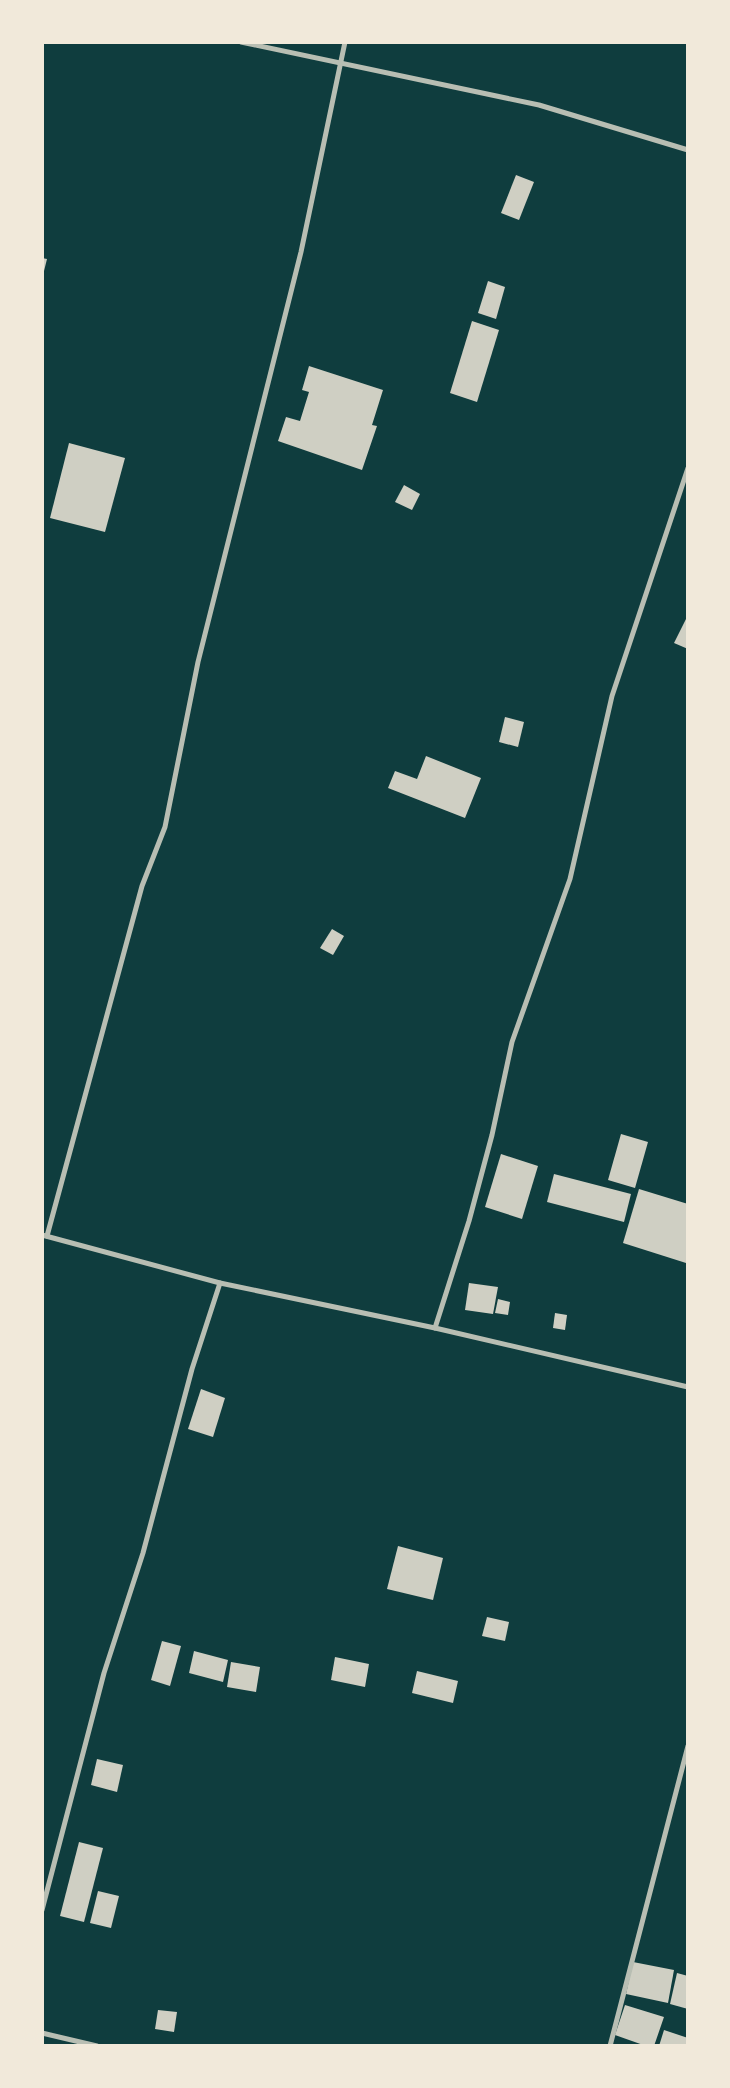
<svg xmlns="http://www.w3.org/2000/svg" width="730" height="2088" font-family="'Work Sans',sans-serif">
	<rect width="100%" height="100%" fill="#0f3d3e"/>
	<g fill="#cfcfc3">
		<polygon points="516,175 534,182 519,220 501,213"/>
		<polygon points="42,258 47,259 43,275 42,275"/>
		<polygon points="488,281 505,287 496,319 478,313"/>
		<polygon points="472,321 499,330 477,402 450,393"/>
		<polygon points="309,366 383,390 372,425 377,426 362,470 278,441 286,417 300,421 309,392 302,390"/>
		<polygon points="69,443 125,458 105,532 50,518"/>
		<polygon points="404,485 420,494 412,510 395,502"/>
		<polygon points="688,615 688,649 674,643"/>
		<polygon points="505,717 524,722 518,747 499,742"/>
		<polygon points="426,756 481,778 465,818 388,788 395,771 417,779"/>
		<polygon points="332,929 344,936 333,955 320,948"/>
		<polygon points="621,1134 648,1142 635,1188 608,1180"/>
		<polygon points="501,1154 538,1166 522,1219 485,1207"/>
		<polygon points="554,1174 631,1194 624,1222 547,1202"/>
		<polygon points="639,1189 688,1204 688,1257 686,1263 623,1243"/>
		<polygon points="469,1283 498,1287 493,1314 465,1310"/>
		<polygon points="498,1299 510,1302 508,1315 495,1313"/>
		<polygon points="555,1313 567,1315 565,1330 553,1328"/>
		<polygon points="201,1389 225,1398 213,1437 188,1429"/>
		<polygon points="398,1546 443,1558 433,1600 387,1589"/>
		<polygon points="487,1617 509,1622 505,1641 482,1636"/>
		<polygon points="162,1641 181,1646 170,1686 151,1680"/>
		<polygon points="194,1651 228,1660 223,1682 189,1673"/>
		<polygon points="335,1657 369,1664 365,1687 331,1680"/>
		<polygon points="231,1662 260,1667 256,1692 227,1687"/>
		<polygon points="417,1671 458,1681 453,1703 412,1693"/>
		<polygon points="97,1759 123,1765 117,1792 91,1785"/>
		<polygon points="79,1842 103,1848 84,1922 60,1916"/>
		<polygon points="98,1891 119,1896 111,1928 90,1923"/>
		<polygon points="633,1962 674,1970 668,2003 626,1994"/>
		<polygon points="677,1973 688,1976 688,2009 670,2004"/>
		<polygon points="625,2005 664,2017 654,2046 646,2046 615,2035"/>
		<polygon points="158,2010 177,2012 174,2032 155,2029"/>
		<polygon points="664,2030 688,2038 688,2046 659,2046"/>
	</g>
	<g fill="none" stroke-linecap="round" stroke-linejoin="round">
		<g stroke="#b8beb3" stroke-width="5">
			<polyline points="241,42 539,105 688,150"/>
			<polyline points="42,1235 220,1283 435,1328 688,1387"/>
			<polyline points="47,1236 142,886 165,827 198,662 301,252 345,42"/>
			<polyline points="435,1328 469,1221 492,1135 512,1042 570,879 612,696 688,468"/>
			<polyline points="42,1910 104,1673 143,1553 192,1369 220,1283"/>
			<polyline points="42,2033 97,2046"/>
			<polyline points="610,2046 688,1746"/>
		</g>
	</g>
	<rect width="730" height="2088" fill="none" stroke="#f1e9da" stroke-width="88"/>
</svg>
